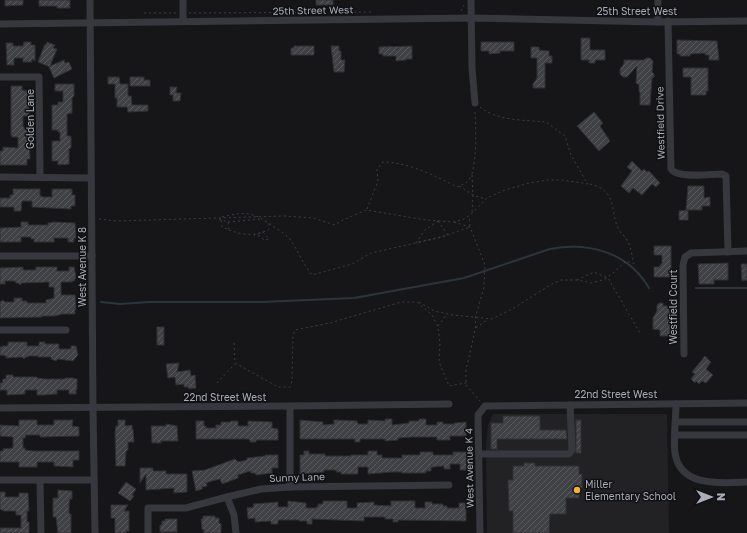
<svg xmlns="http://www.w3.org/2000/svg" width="747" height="533" font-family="'Golos Text',sans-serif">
	<defs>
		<pattern id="building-hatch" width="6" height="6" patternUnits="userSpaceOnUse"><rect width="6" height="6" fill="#404145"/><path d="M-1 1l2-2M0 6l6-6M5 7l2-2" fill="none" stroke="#595a5e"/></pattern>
	</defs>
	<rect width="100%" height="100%" fill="#161618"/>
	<polygon fill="#222225" points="493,414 667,414 669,533 487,533 486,447 488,425"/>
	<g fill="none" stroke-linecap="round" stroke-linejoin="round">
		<g stroke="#2c353c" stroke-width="2">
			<polyline points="696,288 747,288"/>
			<path d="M101,302l19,2 29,-2h112l93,-4 110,-20 86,-29c39,-7 78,3 99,39"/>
		</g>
	</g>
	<g fill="url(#building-hatch)" stroke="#303034">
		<polygon points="5,0 23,0 23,5 5,6"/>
		<polygon points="39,0 70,0 70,8 57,8 57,6 39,6"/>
		<rect x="316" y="0" width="17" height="5"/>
		<polygon points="581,38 590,38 590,50 605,50 605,60 595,60 595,63 589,63 589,60 581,60"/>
		<polygon points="677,40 717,41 719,60 709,60 709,55 705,55 705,53 690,54 690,56 680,56 680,54 677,54"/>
		<polygon points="24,42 31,42 31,45 35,45 35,61 32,59 32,62 23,62 23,58 14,58 14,65 7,65 6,43 13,43 13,46 23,46"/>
		<polygon points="47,42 55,45 53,48 57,49 50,66 64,60 65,63 69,62 72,69 54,78 49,67 50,67 38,62 45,44 46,45"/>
		<polygon points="481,42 514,42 514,51 500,51 500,53 489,54 489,51 481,51"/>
		<polygon points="294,46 314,46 314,55 291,55 291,48 294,48"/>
		<polygon points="331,46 339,46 339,51 341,51 341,60 345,60 344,72 334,72"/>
		<polygon points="412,46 412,59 406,59 406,60 396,61 396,56 383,56 383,54 379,54 379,47"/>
		<polygon points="531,47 539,47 539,50 549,51 549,56 552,56 552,63 545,63 545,88 533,88 533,84 537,78 537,58 531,58"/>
		<polygon points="646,58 650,58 653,61 652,72 654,74 654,77 652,78 650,105 640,105 640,92 639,92 639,85 636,83 637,66 627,77 623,77 620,74 620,69 624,64 624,60 644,60"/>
		<polygon points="683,68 708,68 708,91 706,91 706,95 691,95 691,77 683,77"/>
		<polygon points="108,77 119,77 120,84 128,84 128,96 131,96 132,105 148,105 148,111 128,112 127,107 117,107 117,98 115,98 115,84 108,84"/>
		<polygon points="130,77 144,77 144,80 150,80 150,86 130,86"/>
		<polygon points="55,84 74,84 74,96 72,98 72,113 67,114 67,136 71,136 71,148 69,149 69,164 58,165 58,161 52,161 52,141 60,141 60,132 58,132 58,130 52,130 52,105 58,105 58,102 63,102 63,91 55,91"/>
		<polygon points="11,86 22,86 22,90 29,91 29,116 23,116 23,127 29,128 30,159 27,159 27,165 0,165 0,151 3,151 3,147 18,148 18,137 12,137 11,135"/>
		<polygon points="170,87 177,87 176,93 181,93 180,101 173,101 173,95 170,95"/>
		<polygon points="594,112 603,123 600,126 610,141 599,151 577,126"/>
		<polygon points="632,161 642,171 644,169 647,172 649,171 660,183 656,187 652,184 642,195 633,188 629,193 621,186 632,171 627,167"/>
		<polygon points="688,186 704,186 704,198 710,197 710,206 702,206 702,210 686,210"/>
		<polygon points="13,189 40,189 40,196 42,196 42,197 52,197 52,189 72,189 72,195 75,195 75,206 71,206 71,209 32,207 32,201 22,201 21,211 14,211 14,207 0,207 0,198 10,198 10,195 13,195"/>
		<polygon points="688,210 688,220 679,220 679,211"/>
		<polygon points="21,222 28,222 28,225 48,225 48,223 54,222 75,223 76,238 74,238 74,242 68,242 68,238 54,238 54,242 34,242 34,239 31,239 31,237 21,237 21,242 0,242 0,228 21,227"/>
		<polygon points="654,246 671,246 671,277 654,277 654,267 659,267 662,263 662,255 654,255"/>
		<polygon points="728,263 728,280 714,280 714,284 699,284 698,264"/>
		<polygon points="741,264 747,264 747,280 742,281"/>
		<polygon points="23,267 23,270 36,270 36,267 57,267 57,271 69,271 69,267 74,267 76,277 74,281 72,281 72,282 61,282 61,295 75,295 76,309 75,309 75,314 62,314 55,316 42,316 42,317 0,318 0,302 3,300 5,302 14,302 14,298 22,298 22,301 27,301 27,303 46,303 46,300 54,298 54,287 49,287 49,282 22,283 20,285 18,283 16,283 15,281 5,281 5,284 0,284 0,268"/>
		<polygon points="659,303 663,303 663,306 668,306 669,307 669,311 671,311 671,336 660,336 660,330 653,329 653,318 657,311 657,305"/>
		<rect x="157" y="327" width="7" height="18"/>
		<polygon points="8,342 27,342 27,346 39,346 39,342 45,342 45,344 59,344 59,349 71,349 71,346 76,346 78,355 73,361 58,359 56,361 51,359 51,357 38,357 38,356 28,356 28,357 26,357 24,359 22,357 6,358 6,356 0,355 0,347 2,347 2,346 8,346"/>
		<polygon points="705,356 711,362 706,369 713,375 706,383 702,381 699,384 696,381 695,383 691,379 695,374 692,372"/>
		<polygon points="179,363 177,372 190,370 191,376 195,375 196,388 189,389 188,387 184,387 184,384 176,385 175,377 168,378 166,364"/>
		<polygon points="6,375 13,375 13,377 37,377 37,378 45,379 65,379 65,378 73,378 77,379 77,390 76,390 76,394 69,394 69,390 57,390 57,394 44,395 37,395 37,390 25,390 25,394 7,395 7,390 0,390 0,383 2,383 3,379 6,379"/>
		<polygon points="503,416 540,416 540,430 566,430 567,439 497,439 497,449 491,449 491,423 503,423"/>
		<polygon points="385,419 392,419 392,425 409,423 409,421 419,421 419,419 426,419 426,425 437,425 437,422 443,422 443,424 454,424 454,423 466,422 466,436 450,436 450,440 437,440 437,437 412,437 398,438 398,440 385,441 385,439 360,439 360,442 355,442 355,439 300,439 300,420 323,422 323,425 334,424 334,420 357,421 358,424 368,424 368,420 385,421"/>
		<polygon points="19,420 37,420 37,425 54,425 54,420 73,420 72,426 79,427 79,436 40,437 40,435 26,435 25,438 23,438 23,448 25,448 25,450 33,451 79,451 79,460 73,460 73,467 54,466 54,462 37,462 37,467 19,467 19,462 0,462 0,451 3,451 3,449 13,448 13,437 0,436 0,425 19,426"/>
		<polygon points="118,420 125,420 125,426 132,425 132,429 133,429 134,442 128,442 128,450 126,451 125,466 116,466 115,433 116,426 118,426"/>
		<rect x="576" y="420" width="5" height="33"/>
		<polygon points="196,421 204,421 204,426 206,426 206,428 216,428 216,425 221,425 221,422 231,422 231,421 238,421 238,426 248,426 248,421 272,422 272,428 278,429 278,440 256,440 256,442 250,442 250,440 248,439 196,439"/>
		<polygon points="166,424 177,426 178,441 161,441 161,443 152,443 151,426 166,426"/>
		<polygon points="304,451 309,451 309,454 325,454 325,456 351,456 351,455 368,455 368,451 377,451 377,455 382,455 382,458 402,458 402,455 420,455 420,452 433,452 433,455 453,455 453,452 467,452 467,470 460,470 460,464 450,464 450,469 444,469 444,466 433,467 431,468 431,471 426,471 426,473 402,473 402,472 392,472 368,474 368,467 358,467 358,474 341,474 341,472 336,472 336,470 324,470 324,472 300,474 300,455 304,455"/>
		<polygon points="265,455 278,455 278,468 272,468 272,473 256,475 255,473 251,473 250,471 238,475 238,478 222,484 220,479 208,482 208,483 206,483 207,486 202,487 202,489 196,491 192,471 205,470 235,459 238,462 247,460 247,458 265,456"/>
		<polygon points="524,463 535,463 535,466 579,466 579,474 582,474 582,489 579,489 579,498 566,498 566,514 550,514 549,533 513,533 513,511 509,511 508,480 513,480 513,466 524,466"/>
		<polygon points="140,468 153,468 153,471 166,471 166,474 187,474 187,492 174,493 174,488 146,490 146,474 140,483"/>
		<polygon points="126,482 136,489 132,495 134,496 130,501 118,493"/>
		<polygon points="58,490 72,491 72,499 70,499 69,504 69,514 71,514 71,533 58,533 56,517 53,517 53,498 58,498"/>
		<polygon points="0,492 5,492 5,497 19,497 19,493 28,493 29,511 27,511 27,522 29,522 29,533 0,533 0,528 21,528 21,515 16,515 16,511 4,511 0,509"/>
		<polygon points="288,501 306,503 306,508 316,508 316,507 318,507 318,504 323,504 323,501 347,501 347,508 357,508 357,503 374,502 374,505 391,506 391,501 415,501 415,508 425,508 425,502 432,502 432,504 443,504 443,506 447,506 447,508 459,508 459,503 466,503 466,521 398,520 398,522 393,522 393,519 385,519 385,517 364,517 364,521 312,519 312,524 307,524 307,521 299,521 299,520 278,520 278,524 271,524 271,521 255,522 255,518 248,519 247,508 254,507 253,504 278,502 278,507 288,507"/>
		<polygon points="111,505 128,505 124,511 129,511 129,531 126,531 126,533 115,533 115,518 111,518"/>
		<polygon points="203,516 215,516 215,518 219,518 219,523 221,524 221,533 204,533 204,530 202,529 201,519 203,519"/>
		<polygon points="165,519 177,519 177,532 160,532 160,525 162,525 162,521 165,521"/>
	</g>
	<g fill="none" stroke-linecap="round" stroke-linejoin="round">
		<g stroke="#3d3f44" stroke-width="1" stroke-dasharray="2 3" stroke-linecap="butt">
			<polyline points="461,11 464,5"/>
			<polyline points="144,13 176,13"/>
			<polyline points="189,13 374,12"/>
			<path d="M480,107c16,14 46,13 66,15l19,14 6,19 16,28"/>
			<path d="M472,174c5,-21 4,-43 3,-64"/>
			<polyline points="472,175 473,196 472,212"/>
			<path d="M590,184c29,7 19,27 29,46 2,4 6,6 8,10 4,6 5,16 7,24"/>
			<polyline points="459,186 473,195 485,199"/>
			<path d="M367,209l11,-28 -1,-12 6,-7c24,0 53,14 74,25l9,-4 5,-6"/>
			<path d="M222,217c24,-6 32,-5 52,10 5,3 11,7 15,11 9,12 14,26 23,37l40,-11 19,-11 71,-16 28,-10 -1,-11"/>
			<polyline points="99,219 117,221 284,216 313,218 335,225 341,221 366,210 426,220 453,222 462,220 470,215 487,198 505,190 529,183 548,180 562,180 589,184"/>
			<polyline points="219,219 228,222 229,230 222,227 221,219"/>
			<polygon points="438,221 448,235 416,243 425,230"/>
			<polyline points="228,222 261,219"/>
			<polyline points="454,222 470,227 485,265 484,287 475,319 476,326 466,370 466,385 480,401"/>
			<path d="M229,230c13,5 27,7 40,-1v-6"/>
			<polygon points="263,232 269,239 264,240 260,236 254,235"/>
			<polyline points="577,280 594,272 608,278 640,333"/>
			<polyline points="419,302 434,311 453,315 492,319 514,308 552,284 561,280 577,280 592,283 605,279 613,273 626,261 633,263"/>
			<polyline points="438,326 447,314"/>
			<polyline points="476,328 488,319"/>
			<polyline points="234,343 235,363 278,387 290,387 292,381 293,335 295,330 330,323 401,302 417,302 432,315 438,327 440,343 439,362 449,386 466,383"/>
			<polyline points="217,383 235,364"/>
		</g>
		<g stroke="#37383d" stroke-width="7">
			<polyline points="90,0 93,408 95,533"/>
			<polyline points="471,0 472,68 475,103"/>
			<polyline points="658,0 658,22"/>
			<polyline points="183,21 183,0"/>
			<path d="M668,21l3,148c7,10 39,5 51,5l4,2 2,76"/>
			<polyline points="0,24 471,18 658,22 747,21"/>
			<polyline points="0,77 39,77 40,177"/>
			<polyline points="0,177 91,178"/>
			<polyline points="0,256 92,256"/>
			<polyline points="0,330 66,330"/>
			<polyline points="684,354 683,265 685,257 691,253 747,251"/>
			<path d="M676,404c0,15 -3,34 -1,49 5,35 47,30 72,29"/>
			<polyline points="0,408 290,406 449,404"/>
			<polyline points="676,422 747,422"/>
			<polyline points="676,435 747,435"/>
			<polyline points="479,454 569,454 572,450 570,405"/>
			<polyline points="0,480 94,480"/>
			<polyline points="40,481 41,533"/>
			<polyline points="290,487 290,406"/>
			<polyline points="227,497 234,515 236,533"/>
			<polyline points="148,533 148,508 186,508 227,497 261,489 290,487 449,485"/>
			<polyline points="480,533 478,415 485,406 747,403"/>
		</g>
	</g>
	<circle fill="#f2b134" stroke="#111113" stroke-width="1.5" cx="577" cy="490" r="4"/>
	<g text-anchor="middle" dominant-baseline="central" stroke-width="3" stroke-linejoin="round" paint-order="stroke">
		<g font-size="10" fill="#a8adb8" stroke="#111113">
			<text transform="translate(313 10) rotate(-1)">25th Street West</text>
			<text x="637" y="11">25th Street West</text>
			<text transform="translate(30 119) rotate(-90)">Golden Lane</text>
			<text transform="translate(660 123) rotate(-91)">Westfield Drive</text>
			<text transform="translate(82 267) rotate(-90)">West Avenue K 8</text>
			<text transform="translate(673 307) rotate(-90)">Westfield Court</text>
			<text x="616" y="394">22nd Street West</text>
			<text x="225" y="397">22nd Street West</text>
			<text transform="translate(469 468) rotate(-91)">West Avenue K 4</text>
			<text transform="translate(297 477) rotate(-2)">Sunny Lane</text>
		</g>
		<g font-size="10" fill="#a8adb8" stroke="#111113" text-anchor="start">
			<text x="585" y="484">Miller<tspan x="585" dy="12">Elementary School</tspan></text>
		</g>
	</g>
	<g transform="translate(711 497) rotate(90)" stroke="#111113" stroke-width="3" paint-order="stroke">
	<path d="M0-3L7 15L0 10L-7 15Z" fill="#a8adb8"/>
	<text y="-6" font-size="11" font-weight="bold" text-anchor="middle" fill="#a8adb8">N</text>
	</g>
</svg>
